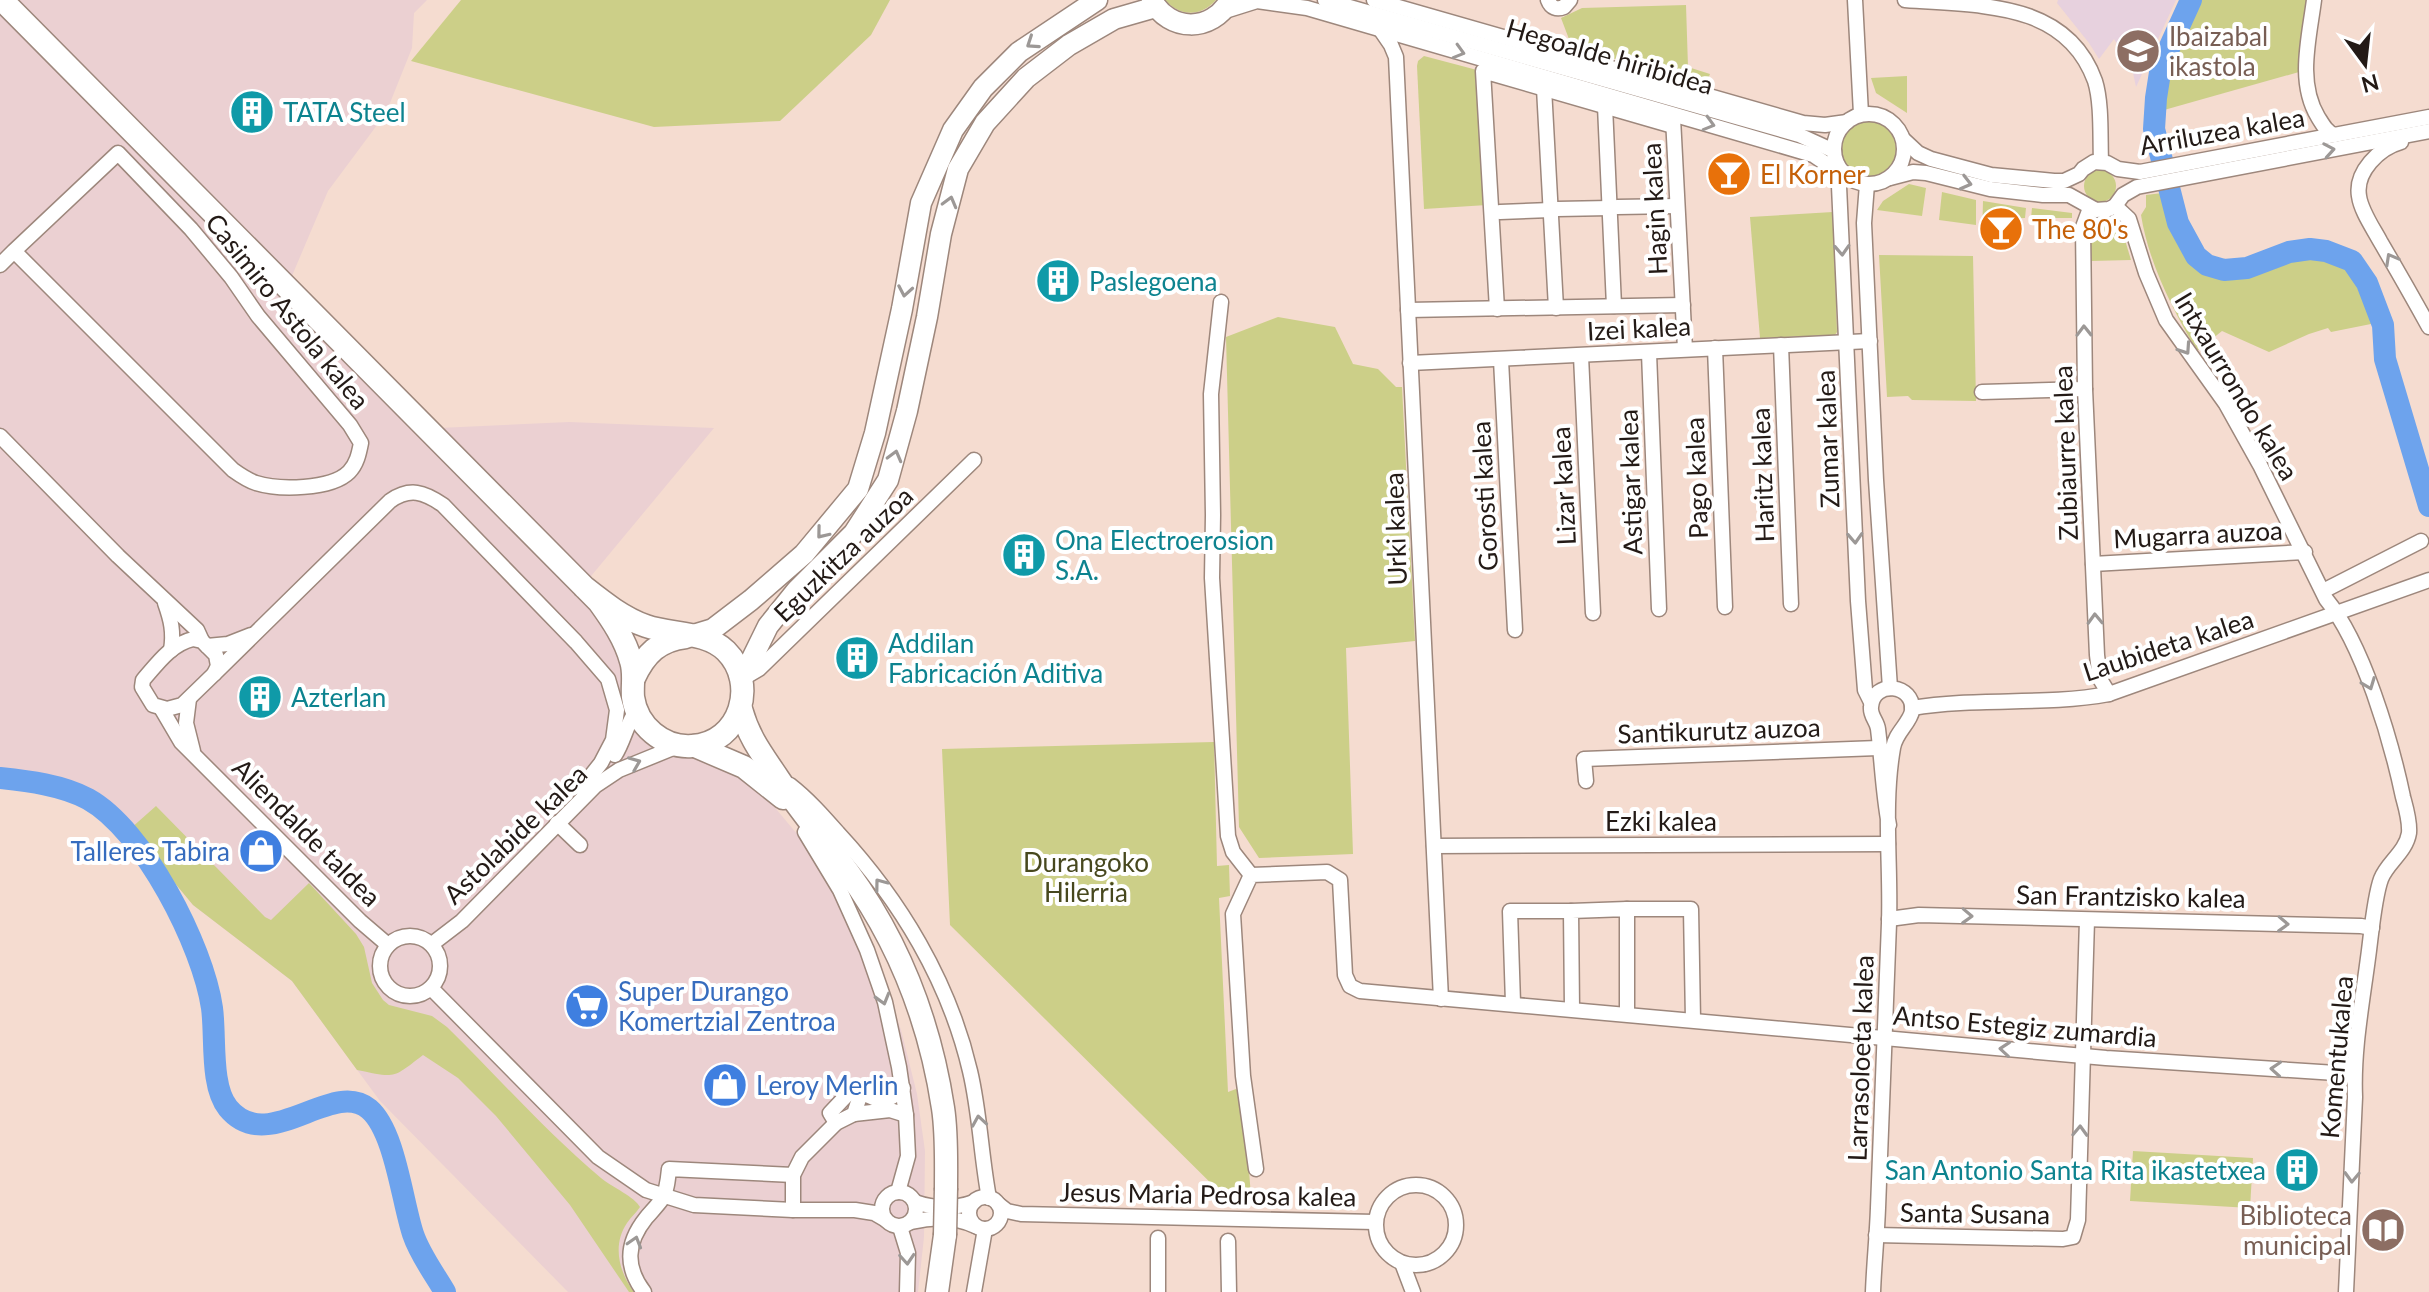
<svg xmlns="http://www.w3.org/2000/svg" width="2429" height="1292" font-family="Lato,sans-serif">
	<rect width="100%" height="100%" fill="#f5dcd0"/>
	<polygon fill="#ebd0d2" points="0,0 427,0 414,13 412,48 386,113 328,191 283,297 417,429 569,422 714,428 577,593 589,604 620,646 623,718 668,755 711,761 756,785 850,897 879,965 901,1030 917,1094 925,1151 924,1237 918,1292 568,1292 380,1101 292,981 193,905 113,808 86,790 58,782 0,772"/>
	<polygon fill="#e7d1de" points="2058,0 2176,0 2136,87 2132,68 2114,39 2099,59 2089,43 2057,3"/>
	<g fill="#cccf88">
		<polygon points="461,0 890,0 871,35 780,121 654,127 411,61"/>
		<path d="M1165,0h51c-15,17 -36,17 -51,0z"/>
		<polygon points="2198,0 2308,0 2299,72 2157,112 2160,69"/>
		<polygon points="1686,5 1688,67 1710,74 1706,84 1572,47 1561,18 1582,8"/>
		<polygon points="1424,56 1477,70 1487,205 1424,209 1417,66 1418,61"/>
		<polygon points="1907,76 1907,113 1876,93 1871,78"/>
		<circle cx="1868" cy="149" r="28"/>
		<circle cx="2100" cy="186" r="16"/>
		<polygon points="1909,184 1926,188 1922,216 1877,210 1883,201"/>
		<polygon points="1942,192 1976,200 1976,225 1939,220"/>
		<path d="M2162,193c20,96 58,93 138,64 39,-5 73,28 71,67l-40,8 -3,-4 -19,6 -40,18 -47,-21 -25,20c-25,-43 -48,-87 -56,-136l5,-8v-12z"/>
		<polygon points="1983,201 2026,208 2025,218 1992,219 1991,238 1982,238"/>
		<polygon points="2032,208 2072,213 2072,218 2031,218"/>
		<polygon points="1833,212 1837,332 1835,335 1760,338 1750,217"/>
		<polygon points="2117,224 2122,230 2131,260 2091,261 2091,231 2094,228"/>
		<polygon points="1879,255 1973,256 1976,401 1912,400 1908,396 1887,397"/>
		<polygon points="1278,317 1335,327 1353,364 1378,369 1396,387 1402,387 1415,641 1346,648 1353,854 1259,858 1239,827 1226,337"/>
		<polygon points="1214,742 1217,866 1229,865 1230,896 1219,898 1228,1092 1236,1089 1243,1095 1251,1196 1235,1207 950,925 942,749"/>
		<path d="M156,806l109,111 6,3 38,-37 47,51 8,13 8,36 11,17 6,5 43,11 15,11c51,50 99,105 154,151 11,9 34,19 39,29 -4,6 -9,10 -13,16 -15,22 -8,49 7,69h-5l-59,-87 -74,-89 -38,-38 -35,-23c-31,24 -27,23 -66,15l-65,-89 -99,-76 -63,-76z"/>
		<polygon points="2133,1151 2253,1158 2250,1208 2130,1201"/>
	</g>
	<g fill="none" stroke-linecap="round" stroke-linejoin="round">
		<g stroke="#6da3ed" stroke-width="22">
			<polyline points="2191,0 2161,66 2156,98 2154,129 2178,223 2196,256 2207,265 2224,270 2247,268 2289,252 2310,249 2326,251 2352,261 2367,283 2383,325 2385,359 2429,506"/>
			<path d="M0,778c28,3 62,7 88,21 56,31 115,147 124,209 4,29 -2,78 16,100 40,49 104,-30 141,1 26,22 33,92 44,125 7,21 21,39 32,58"/>
		</g>
		<g stroke="#9d877c" stroke-width="17">
			<g id="street">
				<polyline points="1325,0 1799,135 1834,151"/>
				<polyline points="1374,0 1803,123 1825,125 1847,122"/>
				<path d="M1548,0c3,8 9,10 16,7l6,-7"/>
				<polyline points="1855,0 1861,114"/>
				<path d="M1905,0c73,6 161,0 190,81 7,22 5,57 6,80"/>
				<path d="M2314,0c-5,39 -17,82 4,117 5,8 8,14 16,18"/>
				<polyline points="1222,12 1257,1 1307,8 1813,155 1825,163 1837,164"/>
				<polyline points="1380,29 1391,45 1396,57 1441,999"/>
				<polyline points="1544,88 1556,308"/>
				<polyline points="1605,106 1614,306"/>
				<circle cx="1869" cy="149" r="35"/>
				<polyline points="1673,118 1685,349"/>
				<polyline points="1903,139 1918,153 1931,159 1991,175 2054,181 2064,181 2079,174 2083,169 2094,162 2107,163 2118,169 2140,172 2429,117"/>
				<path d="M2401,142c-22,6 -46,30 -42,54 2,15 14,32 21,45 17,29 33,57 49,86"/>
				<polyline points="1843,172 1839,186 1858,601 1865,690 1871,702"/>
				<polyline points="1890,178 1913,172 1926,173 1990,189 2043,195 2069,195 2096,210 2109,209 2115,206 2123,195 2137,187 2429,131"/>
				<polyline points="1867,184 1864,223 1876,480 1890,688"/>
				<path d="M2115,206l14,13 17,54 20,47 60,84 34,61 66,134c37,45 65,141 77,198 3,11 7,24 6,36 -3,19 -22,30 -28,46 -7,19 -10,58 -13,79 -6,46 -15,93 -13,139l-9,195"/>
				<polyline points="1617,207 1677,206"/>
				<polyline points="2090,208 2083,227 2085,389 2097,655 2100,679 2109,694"/>
				<polyline points="1557,209 1610,208"/>
				<polyline points="1500,212 1551,210"/>
				<path d="M0,265l14,-14 104,-98 73,76 40,48 27,39 92,109 11,18c-2,10 -4,21 -12,29 -18,18 -71,18 -93,11 -9,-3 -16,-8 -23,-13l-219,-219"/>
				<polyline points="1221,302 1211,394 1213,515 1212,578 1228,836 1233,852 1251,875"/>
				<polyline points="1497,309 1483,71 1673,126"/>
				<polyline points="1408,310 1683,305"/>
				<polyline points="1781,345 1791,604"/>
				<polyline points="1715,348 1725,607"/>
				<polyline points="1649,353 1659,609"/>
				<polyline points="1581,356 1593,613"/>
				<polyline points="1501,360 1515,630"/>
				<polyline points="1410,363 1870,341"/>
				<polyline points="1982,392 2085,389"/>
				<polyline points="0,436 118,556 197,630 202,641"/>
				<polyline points="2093,564 2305,552"/>
				<polyline points="2323,591 2421,541"/>
				<path d="M165,603c6,17 9,29 6,47"/>
				<path d="M193,639l9,2 14,14 2,11 -4,8 -32,31 -15,4 -14,-4 -11,-18 1,-7c14,-16 28,-36 50,-41z"/>
				<polyline points="207,646 228,644 251,635"/>
				<path d="M214,674l176,-173c20,-14 34,-9 53,4l133,137 32,37 9,31 -4,30 -12,23 -15,19 -2,14"/>
				<polyline points="742,679 759,669 974,460"/>
				<polyline points="189,699 186,723 193,751"/>
				<polyline points="161,708 181,742 360,921 388,945"/>
				<path d="M1912,708c65,-11 132,-2 197,-14l320,-114"/>
				<path d="M615,755c9,-14 11,-30 21,-44"/>
				<polyline points="1586,781 1584,759 1878,748"/>
				<path d="M790,785c18,14 33,31 48,48 62,67 111,148 132,238 10,42 11,85 19,127"/>
				<polyline points="557,823 580,845"/>
				<polyline points="805,832 840,890 867,950 885,1002 899,1067 906,1115 908,1156 898,1192"/>
				<polyline points="1434,846 1888,844"/>
				<polyline points="1627,909 1691,909 1693,1020"/>
				<polyline points="1889,919 1919,915 2361,926 2372,928"/>
				<circle cx="410" cy="966" r="30"/>
				<polyline points="432,944 462,921 595,786 619,770 678,746"/>
				<polyline points="431,988 598,1157 646,1190 694,1205 793,1210 855,1210 874,1213 886,1220"/>
				<polyline points="1513,1003 1510,911 1571,911"/>
				<polyline points="1572,1009 1571,911 1627,909 1627,1014"/>
				<polyline points="854,1114 890,1110 906,1115"/>
				<path d="M836,1123l-6,-10 17,-18 7,-4c22,4 26,20 49,-3"/>
				<polyline points="1256,1169 1243,1076 1233,914 1251,875 1327,872 1340,880 1345,975 1350,986 1360,991 2106,1058 2336,1073 2354,1071"/>
				<circle cx="1416" cy="1225" r="40"/>
				<circle cx="899" cy="1209" r="17"/>
				<circle cx="985" cy="1213" r="16"/>
				<path d="M915,1202c20,7 39,7 59,0"/>
				<polyline points="998,1204 1007,1211 1021,1214 1375,1222"/>
				<polyline points="793,1210 793,1175 802,1157 836,1123 854,1114 861,1093"/>
				<path d="M911,1222c22,-5 44,-6 64,4"/>
				<polyline points="900,1227 908,1253 907,1292"/>
				<polyline points="1876,1235 2063,1239 2073,1237 2078,1220 2087,920"/>
				<polyline points="1228,1241 1229,1292"/>
				<polyline points="1402,1263 1413,1292"/>
				<path d="M644,1292c-19,-25 -18,-49 2,-74 5,-6 11,-12 16,-19 5,-8 6,-20 7,-30l124,6"/>
				<polyline points="974,1292 985,1229"/>
				<polyline points="1158,1292 1158,1238"/>
				<path d="M1873,1292c1,-28 4,-56 5,-84 4,-95 8,-190 11,-285 2,-57 -6,-118 4,-175 2,-15 17,-25 19,-37 3,-27 -39,-32 -41,-4 -1,9 6,14 7,22 4,32 5,64 11,96"/>
			</g>
		</g>
		<g stroke="#9d877c" stroke-width="23">
			<g id="secondary">
				<path d="M1152,0c17,32 60,33 78,0"/>
				<polyline points="690,636 713,629 751,600 804,554 858,489 875,433 902,309 921,203 953,130 983,88 1019,52 1097,0"/>
				<polyline points="742,679 768,626 797,590 854,533 888,480 907,411 927,317 941,234 958,169 985,123 1026,78 1069,45 1114,19 1156,7"/>
			</g>
		</g>
		<g stroke="#9d877c" stroke-width="25">
			<g id="primary">
				<path d="M2,0l597,602c13,18 26,37 32,59 4,12 1,24 2,36 4,29 30,51 59,49 49,-3 66,-63 34,-95 -20,-20 -55,-16 -80,-25 -23,-8 -43,-24 -62,-39"/>
				<path d="M634,678c11,-24 25,-38 52,-41"/>
				<path d="M741,709c8,29 21,45 37,69 22,33 47,62 70,94 51,70 82,151 95,236 4,26 3,54 3,80"/>
				<polyline points="695,746 744,767 783,798"/>
				<polyline points="937,1292 945,1235"/>
			</g>
		</g>
		<use href="#street" stroke="#fff" stroke-width="14"/>
		<use href="#secondary" stroke="#fff" stroke-width="20"/>
		<use href="#primary" stroke="#fff" stroke-width="22"/>
		<g stroke="#9d877c" stroke-width="25" stroke-linecap="butt">
			<polyline id="primary-bridge" points="945,1235 946,1188"/>
		</g>
		<use href="#primary-bridge" stroke="#fff" stroke-width="22"/>
	</g>
	<defs><path id="oneway-chevron" d="M-2-3.5L2.5 0L-2 3.5" fill="none" stroke-width="1.6" stroke-linecap="round" stroke-linejoin="round" transform="scale(2)"/></defs>
	<g stroke="#9c9896">
		<use href="#oneway-chevron" transform="translate(1032 43) rotate(146)"/>
		<use href="#oneway-chevron" transform="translate(1459 52) rotate(16)"/>
		<use href="#oneway-chevron" transform="translate(1709 124) rotate(16)"/>
		<use href="#oneway-chevron" transform="translate(2329 150) rotate(-10)"/>
		<use href="#oneway-chevron" transform="translate(1966 183) rotate(14)"/>
		<use href="#oneway-chevron" transform="translate(950 202) rotate(-75)"/>
		<use href="#oneway-chevron" transform="translate(1842 250) rotate(87)"/>
		<use href="#oneway-chevron" transform="translate(2391 259) rotate(-119)"/>
		<use href="#oneway-chevron" transform="translate(905 291) rotate(100)"/>
		<use href="#oneway-chevron" transform="translate(2084 331) rotate(-91)"/>
		<use href="#oneway-chevron" transform="translate(2185 349) rotate(56)"/>
		<use href="#oneway-chevron" transform="translate(895 456) rotate(-75)"/>
		<use href="#oneway-chevron" transform="translate(822 533) rotate(129)"/>
		<use href="#oneway-chevron" transform="translate(1855 538) rotate(87)"/>
		<use href="#oneway-chevron" transform="translate(2095 619) rotate(-92)"/>
		<use href="#oneway-chevron" transform="translate(2369 684) rotate(69)"/>
		<use href="#oneway-chevron" transform="translate(635 763) rotate(-22)"/>
		<use href="#oneway-chevron" transform="translate(880 884) rotate(-127)"/>
		<use href="#oneway-chevron" transform="translate(1967 916) rotate(2)"/>
		<use href="#oneway-chevron" transform="translate(2283 924) rotate(2)"/>
		<use href="#oneway-chevron" transform="translate(883 999) rotate(74)"/>
		<use href="#oneway-chevron" transform="translate(2005 1049) rotate(-175)"/>
		<use href="#oneway-chevron" transform="translate(2276 1069) rotate(-176)"/>
		<use href="#oneway-chevron" transform="translate(979 1121) rotate(-99)"/>
		<use href="#oneway-chevron" transform="translate(2080 1131) rotate(-88)"/>
		<use href="#oneway-chevron" transform="translate(2352 1177) rotate(92)"/>
		<use href="#oneway-chevron" transform="translate(635 1242) rotate(-73)"/>
		<use href="#oneway-chevron" transform="translate(907 1259) rotate(86)"/>
	</g>
	<defs>
		<g id="school-disc" transform="scale(2.3)"><circle r="9.5" fill="#8d6e63" stroke="#fff"/><path d="M0-5L7-2L0 1L-7-2ZM-4 1L0 2.5L4 1V4Q0 6-4 4Z" fill="#fff"/></g>
		<g id="building-disc" transform="scale(2.3)"><circle r="9.5" fill="#0f9aa8" stroke="#fff"/><path d="M-4-6H4V6H1V3H-1V6H-4ZM-2.5-4.3h1.7v1.8h-1.7ZM.8-4.3h1.7v1.8H.8ZM-2.5-1h1.7V.8h-1.7ZM.8-1h1.7V.8H.8Z" fill="#fff"/></g>
		<g id="bar-disc" transform="scale(2.3)"><circle r="9.5" fill="#e8710a" stroke="#fff"/><path d="M-6-5H6L.8 .8V4.5H3.5V6h-7V4.5H-.8V.8Z" fill="#fff"/></g>
		<g id="shop-disc" transform="scale(2.3)"><circle r="9.5" fill="#3f7fe0" stroke="#fff"/><path d="M-5-2.5h2.3a2.7 3.5 0 0 1 5.4 0H5L5.5 6h-11ZM-1.5-2.5h3a1.5 2.3 0 0 0-3 0Z" fill="#fff"/></g>
		<g id="supermarket-disc" transform="scale(2.3)"><circle r="9.5" fill="#3f7fe0" stroke="#fff"/><path d="M-6-5.5h2.5l.6 2H6L4.5 2H-2.5L-4.4-4H-6ZM-1.5 3.2a1.3 1.3 0 1 0 .1 0ZM3 3.2a1.3 1.3 0 1 0 .1 0Z" fill="#fff"/></g>
		<g id="library-disc" transform="scale(2.3)"><circle r="9.5" fill="#8d6e63" stroke="#fff"/><path d="M-6-4Q-3-5.5-.7-3.5V5Q-3 3-6 4ZM6-4Q3-5.5 .7-3.5V5Q3 3 6 4Z" fill="#fff"/></g>
	</defs>
	<g fill-rule="evenodd">
		<use href="#school-disc" x="2138" y="51"/>
		<use href="#building-disc" x="252" y="112"/>
		<use href="#bar-disc" x="1729" y="174"/>
		<use href="#bar-disc" x="2001" y="229"/>
		<use href="#building-disc" x="1058" y="281"/>
		<use href="#building-disc" x="1024" y="555"/>
		<use href="#building-disc" x="857" y="658"/>
		<use href="#building-disc" x="260" y="697"/>
		<use href="#shop-disc" x="261" y="851"/>
		<use href="#supermarket-disc" x="587" y="1006"/>
		<use href="#shop-disc" x="725" y="1085"/>
		<use href="#building-disc" x="2297" y="1170"/>
		<use href="#library-disc" x="2383" y="1230"/>
	</g>
	<g text-anchor="middle" dominant-baseline="central" stroke-width="8" stroke-linejoin="round" paint-order="stroke">
		<g font-size="26" fill="#785e54" stroke="#fff" text-anchor="start">
			<text x="2169" y="36">Ibaizabal<tspan x="2169" dy="30">ikastola</tspan></text>
			<text x="2352" y="1215" text-anchor="end">Biblioteca<tspan x="2352" dy="30">municipal</tspan></text>
		</g>
		<g font-size="26" fill="#231a16" stroke="#fff">
			<text transform="translate(1610 56) rotate(16)">Hegoalde hiribidea</text>
			<text transform="translate(2222 131) rotate(-10)">Arriluzea kalea</text>
			<text transform="translate(1654 209) rotate(-93)">Hagin kalea</text>
			<text transform="translate(288 311) rotate(51)">Casimiro Astola kalea</text>
			<text transform="translate(1639 328) rotate(-3)">Izei kalea</text>
			<text transform="translate(2237 386) rotate(59)">Intxaurrondo kalea</text>
			<text transform="translate(1827 439) rotate(-92)">Zumar kalea</text>
			<text transform="translate(2065 453) rotate(-92)">Zubiaurre kalea</text>
			<text transform="translate(1762 475) rotate(-92)">Haritz kalea</text>
			<text transform="translate(1696 478) rotate(-92)">Pago kalea</text>
			<text transform="translate(1630 482) rotate(-92)">Astigar kalea</text>
			<text transform="translate(1563 486) rotate(-93)">Lizar kalea</text>
			<text transform="translate(1484 496) rotate(-93)">Gorosti kalea</text>
			<text transform="translate(1395 529) rotate(-92)">Urki kalea</text>
			<text transform="translate(2198 534) rotate(-3)">Mugarra auzoa</text>
			<text transform="translate(843 554) rotate(-44)">Eguzkitza auzoa</text>
			<text transform="translate(2168 645) rotate(-18)">Laubideta kalea</text>
			<text transform="translate(1719 730) rotate(-2)">Santikurutz auzoa</text>
			<text x="1661" y="821">Ezki kalea</text>
			<text transform="translate(307 832) rotate(45)">Aliendalde taldea</text>
			<text transform="translate(515 834) rotate(-44)">Astolabide kalea</text>
			<text transform="translate(2131 896) rotate(1)">San Frantzisko kalea</text>
			<text transform="translate(2025 1026) rotate(5)">Antso Estegiz zumardia</text>
			<text transform="translate(2336 1057) rotate(-85)">Komentukalea</text>
			<text transform="translate(1860 1058) rotate(-88)">Larrasoloeta kalea</text>
			<text transform="translate(1208 1194) rotate(1)">Jesus Maria Pedrosa kalea</text>
			<text transform="translate(1975 1213) rotate(1)">Santa Susana</text>
		</g>
		<g font-size="26" fill="#0d838f" stroke="#fff" text-anchor="start">
			<text x="283" y="112">TATA Steel</text>
			<text x="1089" y="281">Paslegoena</text>
			<text x="1055" y="540">Ona Electroerosion<tspan x="1055" dy="30">S.A.</tspan></text>
			<text x="888" y="643">Addilan<tspan x="888" dy="30">Fabricación Aditiva</tspan></text>
			<text x="291" y="697">Azterlan</text>
			<text x="2266" y="1170" text-anchor="end">San Antonio Santa Rita ikastetxea</text>
		</g>
		<g font-size="26" fill="#c56008" stroke="#fff" text-anchor="start">
			<text x="1760" y="174">El Korner</text>
			<text x="2032" y="229">The 80's</text>
		</g>
		<g font-size="26" fill="#366cbe" stroke="#fff" text-anchor="start">
			<text x="230" y="851" text-anchor="end">Talleres Tabira</text>
			<text x="618" y="991">Super Durango<tspan x="618" dy="30">Komertzial Zentroa</tspan></text>
			<text x="756" y="1085">Leroy Merlin</text>
		</g>
		<g font-size="26" fill="#47481e" stroke="#fff">
			<text x="1086" y="862">Durangoko<tspan x="1086" dy="30">Hilerria</tspan></text>
		</g>
	</g>
	<g transform="translate(2365 64) rotate(165)" stroke="#ffffff" stroke-width="6" paint-order="stroke">
	<path d="M0-6L14 30L0 20L-14 30Z" fill="#231a16"/>
	<text y="-12" font-size="22" font-weight="bold" text-anchor="middle" fill="#231a16">N</text>
	</g>
</svg>
